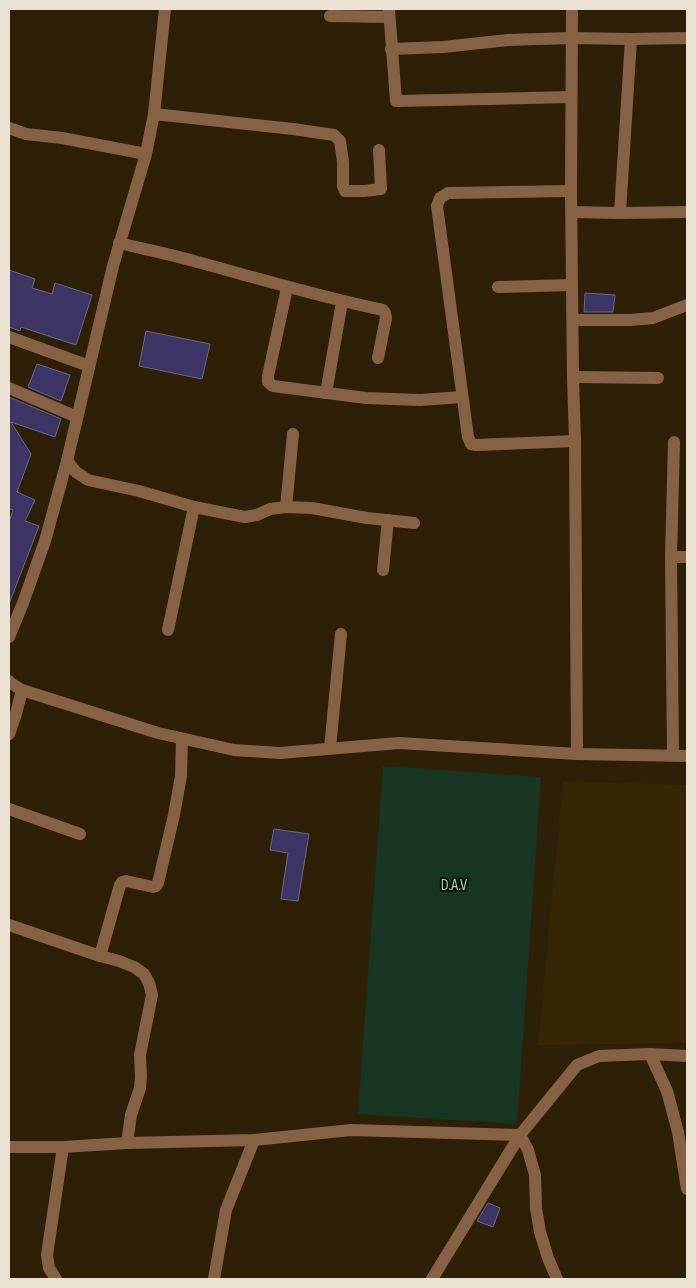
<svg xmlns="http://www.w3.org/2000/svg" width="696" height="1288" font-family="'Sofia Sans Condensed',sans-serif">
	<rect width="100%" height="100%" fill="#2d2007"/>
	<polygon fill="#372605" points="563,781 687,785 687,1043 538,1045"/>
	<polygon fill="#163522" points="383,766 541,777 517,1124 358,1114"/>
	<g fill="#3b3464" stroke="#6a6883">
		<polygon points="9,270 35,279 32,288 52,294 55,283 92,295 76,345 21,327 20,331 9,327"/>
		<polygon points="585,293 615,295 613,312 584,312"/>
		<polygon points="146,331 210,344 202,379 139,366"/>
		<polygon points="37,364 70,375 61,401 28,387"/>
		<polygon points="9,397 61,419 55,437 11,422 31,454 17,492 35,500 25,521 39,526 9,604 9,522 13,510 10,509 9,510"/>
		<polygon points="274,829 309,834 298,901 281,899 288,853 270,850"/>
		<polygon points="488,1203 500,1208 493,1227 477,1221"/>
	</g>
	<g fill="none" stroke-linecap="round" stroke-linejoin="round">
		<g stroke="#876146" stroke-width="12">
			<polyline points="389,9 396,101 571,97"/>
			<polyline points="572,9 571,191 573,377 575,441 577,754"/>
			<polyline points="330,16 389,17"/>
			<polyline points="391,49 443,47 508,40 571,38 631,39 687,38"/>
			<polyline points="154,114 293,129 334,135 340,141 343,162 343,186 345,191 364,191 381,189 379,150"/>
			<polyline points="9,128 26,134 62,138 146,154"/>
			<polyline points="571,191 448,193 440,198 437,206 468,437 471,444 476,445 575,441"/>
			<polyline points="572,212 620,213 687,212"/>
			<polyline points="620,213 631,39"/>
			<path d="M119,243c25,6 50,11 75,18 63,17 125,36 189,49l2,3 1,5 -8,40"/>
			<polyline points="498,287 572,285"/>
			<polyline points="287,288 268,376 268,382 273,386 366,398 420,400 462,397"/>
			<polyline points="573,320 630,320 653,318 687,305"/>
			<polyline points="9,337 89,366"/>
			<polyline points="573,377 658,378"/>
			<polyline points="9,388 77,417"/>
			<polyline points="326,393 342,302"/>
			<polyline points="67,461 76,472 88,480 139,491 194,507 245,517 257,515 270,509 286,507 312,508 367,518 414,523"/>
			<polyline points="286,507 293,434"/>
			<polyline points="671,557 687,557"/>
			<polyline points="383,570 388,520"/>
			<polyline points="168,630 194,507"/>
			<polyline points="9,637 23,603 45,541 67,461 113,266 146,154 154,114 165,9"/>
			<polyline points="9,681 9,682 22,690 158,733 234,750 280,753 399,743 577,754 687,756"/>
			<polyline points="9,734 16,714 22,690"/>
			<polyline points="330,748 341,634"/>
			<polyline points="673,755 671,557 674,442"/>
			<polyline points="9,809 80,834"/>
			<polyline points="9,925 100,956 119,961 134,967 144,974 149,983 152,995 140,1055 141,1077 140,1088 131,1115 127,1143"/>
			<polyline points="100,956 120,885 122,882 126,881 153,887 156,886 158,883 174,815 181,776 182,739"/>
			<polyline points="650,1054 667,1091 678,1132 687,1189"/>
			<polyline points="9,1147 63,1147 127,1143 254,1140 351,1130 520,1135 528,1150 535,1175 536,1208 540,1232 548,1258 557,1279"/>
			<polyline points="56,1279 49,1268 47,1255 63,1147"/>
			<polyline points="214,1279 226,1210 254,1140"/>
			<polyline points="432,1279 520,1135 577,1065 599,1056 650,1054 687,1056"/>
		</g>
	</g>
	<g text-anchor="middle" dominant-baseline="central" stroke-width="4" stroke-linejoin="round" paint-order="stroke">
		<g font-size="16" fill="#8bdda7" stroke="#110b03">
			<text x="454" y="885">D.A.V</text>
		</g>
	</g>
	<rect width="696" height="1288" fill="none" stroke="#ebe2d4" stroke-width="20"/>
</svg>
